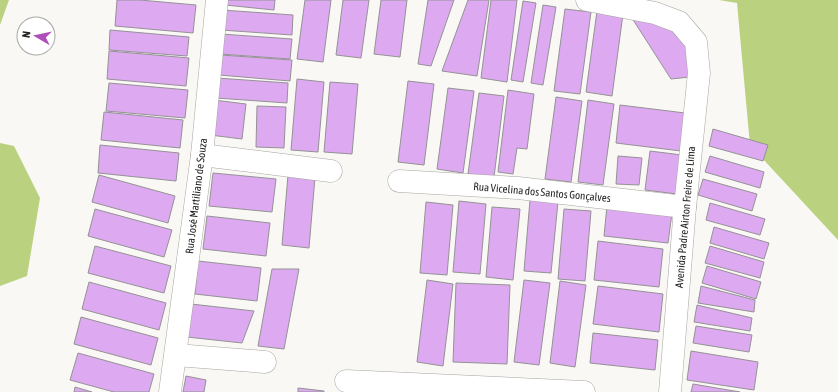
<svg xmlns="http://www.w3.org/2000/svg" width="838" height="392" font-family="'Asap Condensed',sans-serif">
	<rect width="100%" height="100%" fill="#f9f8f4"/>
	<g fill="#bad27f">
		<polygon points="0,0 9,0 0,25"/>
		<polygon points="719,0 838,0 838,240 750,145 737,3"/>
		<polygon points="0,143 14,146 40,198 27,276 0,286"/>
	</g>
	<g fill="#ddaaf1" stroke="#949295">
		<polygon points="117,0 140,0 196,5 193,33 115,26"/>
		<polygon points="226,0 275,0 274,10 225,5"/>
		<polygon points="305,0 331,0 323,62 297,59"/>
		<polygon points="343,0 369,0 361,58 336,55"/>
		<polygon points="381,0 407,0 400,57 374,54"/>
		<polygon points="428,0 454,0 431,66 418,64"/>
		<polygon points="468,0 489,0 477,76 442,71"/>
		<polygon points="491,0 517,0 507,82 481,78"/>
		<polygon points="523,1 536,3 523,82 511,80"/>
		<polygon points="543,5 556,7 543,85 531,83"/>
		<polygon points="565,9 591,12 580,94 554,91"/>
		<polygon points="222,10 293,15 292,35 221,30"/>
		<polygon points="597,11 623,14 612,96 586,92"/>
		<polygon points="630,15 661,19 692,53 690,77 671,79"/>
		<polygon points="110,30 189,37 187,56 109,50"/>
		<polygon points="221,34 292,39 290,59 220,54"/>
		<polygon points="109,51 189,58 186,86 107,79"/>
		<polygon points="221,55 292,60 290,81 219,75"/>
		<polygon points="217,78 288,83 287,103 216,98"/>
		<polygon points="297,79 324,82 318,152 291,150"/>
		<polygon points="408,81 434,84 424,165 398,162"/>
		<polygon points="330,82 358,84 352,154 324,152"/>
		<polygon points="109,83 188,90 185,118 106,111"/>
		<polygon points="448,88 474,91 463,173 437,169"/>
		<polygon points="508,90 534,94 527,149 517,148 513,174 498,172"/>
		<polygon points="479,93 504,96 494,177 468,174"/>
		<polygon points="556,97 582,101 571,182 545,179"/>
		<polygon points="214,100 246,104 242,139 210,135"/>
		<polygon points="588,100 614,104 603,185 578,182"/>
		<polygon points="620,105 685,113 681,151 616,143"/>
		<polygon points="257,106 286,107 284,148 256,147"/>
		<polygon points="104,112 183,120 180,148 101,140"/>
		<polygon points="713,129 768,145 763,161 709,146"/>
		<polygon points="100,145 179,153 176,181 98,173"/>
		<polygon points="650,151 682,155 677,194 645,190"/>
		<polygon points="618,156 642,158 639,185 616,184"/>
		<polygon points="710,156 764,172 760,188 705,172"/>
		<polygon points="213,173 276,179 272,212 209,206"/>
		<polygon points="99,175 175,196 168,223 92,202"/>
		<polygon points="288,175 315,177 309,248 282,245"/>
		<polygon points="703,179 757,194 752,211 698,195"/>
		<polygon points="530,200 558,202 551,273 524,271"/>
		<polygon points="459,201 486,204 480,274 453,272"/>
		<polygon points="426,202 453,205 447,275 420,273"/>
		<polygon points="710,203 765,219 760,235 706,220"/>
		<polygon points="607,206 672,213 668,243 604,236"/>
		<polygon points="492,207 520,209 513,280 486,277"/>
		<polygon points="95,209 172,230 164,257 88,236"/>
		<polygon points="564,209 591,211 585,281 558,279"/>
		<polygon points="207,216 270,223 266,256 203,249"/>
		<polygon points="714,227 769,243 764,259 710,243"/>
		<polygon points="598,241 663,249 659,287 594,280"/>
		<polygon points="95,246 171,266 164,293 88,273"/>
		<polygon points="710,246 764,262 760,278 705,263"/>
		<polygon points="198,261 261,268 257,301 195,294"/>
		<polygon points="707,266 761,282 756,299 702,283"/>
		<polygon points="272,269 299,269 284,349 258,346"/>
		<polygon points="427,280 453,284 443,366 417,362"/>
		<polygon points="524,280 550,283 539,365 514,362"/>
		<polygon points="560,281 586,285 575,367 550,363"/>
		<polygon points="89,282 166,303 159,330 82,309"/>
		<polygon points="456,283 510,285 507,364 453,362"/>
		<polygon points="598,286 663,294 659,332 593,324"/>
		<polygon points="701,286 755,300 754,312 698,303"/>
		<polygon points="191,304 254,311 242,343 187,337"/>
		<polygon points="697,305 752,318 750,331 694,322"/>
		<polygon points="81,317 158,338 151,365 74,344"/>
		<polygon points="696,326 752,335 749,352 693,343"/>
		<polygon points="593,333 658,340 655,370 590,363"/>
		<polygon points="691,351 758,362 754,390 687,380"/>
		<polygon points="78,353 154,374 149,392 114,392 70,380"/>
		<polygon points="186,376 206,380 204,392 183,392"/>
		<polygon points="693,384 740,392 691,392"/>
		<polygon points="75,387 92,392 74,392"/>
		<polygon points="298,388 324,391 324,392 298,392"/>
	</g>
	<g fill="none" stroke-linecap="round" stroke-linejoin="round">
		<g stroke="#a6a5a2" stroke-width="23">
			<g id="minor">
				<polyline points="587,0 655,13 679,22 696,42 699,73 685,207 670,392"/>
				<polyline points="202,155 331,171"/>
				<polyline points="399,181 518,188 685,207"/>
				<polyline points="176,355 265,362"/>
				<polyline points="346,381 584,392"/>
				<polyline points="170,392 202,155 217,0"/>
			</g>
		</g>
		<use href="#minor" stroke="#fff" stroke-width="22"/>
	</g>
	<g text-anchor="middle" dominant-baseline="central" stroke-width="4" stroke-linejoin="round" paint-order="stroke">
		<g font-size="11" fill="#262524" stroke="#fff">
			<text transform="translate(542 192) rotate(5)">Rua Vicelina dos Santos Gonçalves</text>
			<text transform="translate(196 196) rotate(-83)">Rua José Martiliano de Souza</text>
			<text transform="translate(685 217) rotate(-85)">Avenida Padre Airton Freire de Lima</text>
		</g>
	</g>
	<g transform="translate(36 36) rotate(279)"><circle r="19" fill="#ffffff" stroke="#a8a8a7"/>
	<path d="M0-3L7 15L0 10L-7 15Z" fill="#ae50b9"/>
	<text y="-6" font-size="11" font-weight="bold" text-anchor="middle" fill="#262524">N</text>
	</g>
</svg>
